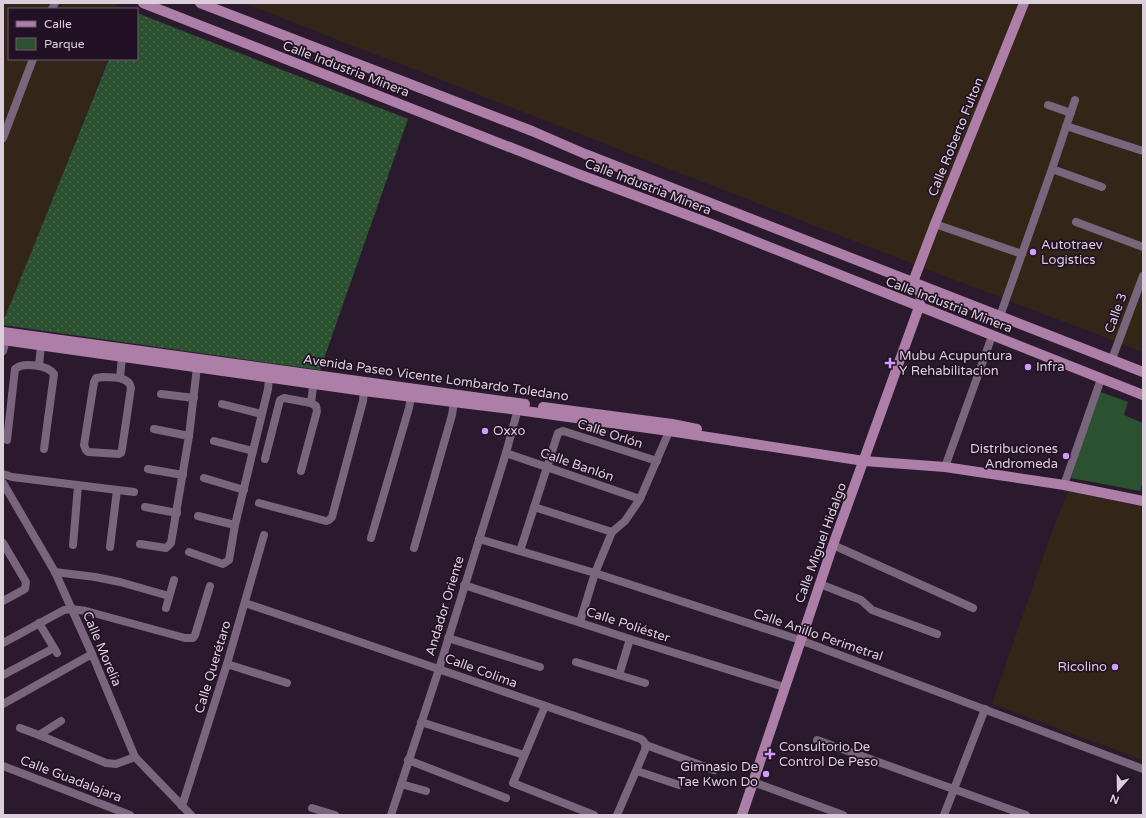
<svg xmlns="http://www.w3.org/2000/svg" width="1146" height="818" font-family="'Varela Round',sans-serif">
	<defs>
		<pattern id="grass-dots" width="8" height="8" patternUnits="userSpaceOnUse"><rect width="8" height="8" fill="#2b5130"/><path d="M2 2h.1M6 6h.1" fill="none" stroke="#49694d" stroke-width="1.8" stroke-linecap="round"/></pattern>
	</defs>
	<rect width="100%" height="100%" fill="#2b1a2e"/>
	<g fill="#332619">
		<polygon points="3,3 111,3 127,9 9,9 9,59 108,59 3,322"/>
		<polygon points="244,3 1143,3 1143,352 903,260"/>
		<polygon points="1068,491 1143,507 1143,760 992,704 1049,540"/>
	</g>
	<polygon fill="url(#grass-dots)" points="137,13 408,119 320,370 3,325 3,322 109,59 137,59"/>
	<polygon fill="#2b5130" points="1098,391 1128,402 1124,415 1143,423 1143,482 1140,491 1071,478"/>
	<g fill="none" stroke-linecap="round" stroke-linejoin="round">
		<g stroke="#79657c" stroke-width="8">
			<polyline points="52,9 55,3"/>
			<polyline points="1048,105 1071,113"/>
			<polyline points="1066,126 1143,151"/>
			<polyline points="3,138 33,59"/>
			<polyline points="1052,169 1102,187"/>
			<polyline points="1076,222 1143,247"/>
			<polyline points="935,224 1022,254"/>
			<polyline points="1000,316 1052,169 1075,100"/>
			<polyline points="3,351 7,335"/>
			<polyline points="1112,359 1143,276"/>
			<polyline points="39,366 41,345"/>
			<path d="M103,377c10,1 26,-1 28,11l-9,61 -1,4 -2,1 -31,-2 -2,-2 -2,-5 10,-63 2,-4z"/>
			<polyline points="120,378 122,357"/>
			<polyline points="161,394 194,398"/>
			<polyline points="311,403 314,379"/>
			<polyline points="222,404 261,414"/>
			<polyline points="154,429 189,436"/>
			<path d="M7,440l8,-71c8,-7 33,-4 39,5l-10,75"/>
			<polyline points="214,441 253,451"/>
			<polyline points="506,453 640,499"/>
			<polyline points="265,459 280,400 284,398 311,403 316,406 317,411 301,471"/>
			<polyline points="945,467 992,336"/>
			<polyline points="148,469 183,475"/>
			<polyline points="3,474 12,477 134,492"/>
			<polyline points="204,478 244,490"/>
			<polyline points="3,483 55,572 92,654 135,757 191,815"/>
			<polyline points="1064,485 1101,379"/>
			<polyline points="259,503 326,521 329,520 332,517 363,401 364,391"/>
			<polyline points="145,507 177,513"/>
			<polyline points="534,507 612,532"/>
			<polyline points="198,516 235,525"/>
			<polyline points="371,538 409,408 411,397"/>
			<polyline points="479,539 595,573 800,640 1143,769"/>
			<polyline points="3,543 26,582 25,589 3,601"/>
			<polyline points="140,544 166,548 171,543 189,436 197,367"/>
			<polyline points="73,545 78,486"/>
			<polyline points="833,545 973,608"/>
			<polyline points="110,547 117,490"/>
			<polyline points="414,548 452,415 454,402"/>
			<polyline points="520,551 558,433 563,431 657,461"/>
			<polyline points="189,552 223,564 229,560 235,525 268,389 269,378"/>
			<polyline points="55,572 95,577 120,582 169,596"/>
			<polyline points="820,584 853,597 861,600 872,610 937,634"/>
			<polyline points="464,585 630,639 784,687"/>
			<path d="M245,603l121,41 275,95c4,3 5,5 4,11l-28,65"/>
			<polyline points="166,608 174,580"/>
			<polyline points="580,622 595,573 612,532 625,521 640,499 671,427"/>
			<polyline points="39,623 57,653"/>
			<polyline points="448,638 540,667"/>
			<polyline points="3,643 64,610 72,609 86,611 185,638 193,638 195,635 210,586"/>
			<polyline points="576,662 645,683"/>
			<polyline points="227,664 287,683"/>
			<polyline points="3,675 54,648"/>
			<polyline points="619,675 630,639"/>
			<polyline points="3,704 92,654"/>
			<polyline points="545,706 513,783 594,815"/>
			<polyline points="421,722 524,755"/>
			<polyline points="20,728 39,735 106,763 116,764 135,757"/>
			<polyline points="39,735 61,721"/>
			<polyline points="817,740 1026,815"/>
			<polyline points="646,745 714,770"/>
			<polyline points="408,760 506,798"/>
			<polyline points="3,766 130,815"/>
			<polyline points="637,771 679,785"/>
			<polyline points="753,782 843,815"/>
			<polyline points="401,784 426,791"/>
			<polyline points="182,806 227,664 264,535"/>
			<polyline points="312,808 335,815"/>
			<polyline points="391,815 439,669 506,453 519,405"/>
			<polyline points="944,815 985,709"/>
		</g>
		<g stroke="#ad7ea8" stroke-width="10">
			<polyline points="143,3 578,174 714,225 1143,395"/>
			<polyline points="200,3 532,131 585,154 1143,372"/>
			<polyline points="913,282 935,224 1024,3"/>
			<polyline points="3,332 525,404"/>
			<polyline points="3,340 364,391 518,410 669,431 864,461 945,467 1064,485 1143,501"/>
			<polyline points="543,407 672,424 697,429"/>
			<path d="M742,815l91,-270 86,-238c4,-16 1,-13 -6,-25"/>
		</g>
	</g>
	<g fill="#d09dff" stroke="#221124" stroke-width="1.5">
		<circle cx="1033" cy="252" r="4"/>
		<path d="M888 357h4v4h4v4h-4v4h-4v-4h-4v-4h4z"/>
		<circle cx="1028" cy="367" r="4"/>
		<circle cx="485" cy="431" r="4"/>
		<circle cx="1066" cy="456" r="4"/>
		<circle cx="1115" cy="667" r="4"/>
		<path d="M768 748h4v4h4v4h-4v4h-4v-4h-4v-4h4z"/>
		<circle cx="766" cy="774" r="4"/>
	</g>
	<g text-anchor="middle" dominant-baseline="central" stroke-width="3.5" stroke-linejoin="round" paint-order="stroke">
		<g font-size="13" fill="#dbcfdc" stroke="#221124">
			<text transform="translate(346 69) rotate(21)">Calle Industria Minera</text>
			<text transform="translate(956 137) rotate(-68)">Calle Roberto Fulton</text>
			<text transform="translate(648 187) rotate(21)">Calle Industria Minera</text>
			<text transform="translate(949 305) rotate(21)">Calle Industria Minera</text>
			<text transform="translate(1116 313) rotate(-70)">Calle 3</text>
			<text transform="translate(436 378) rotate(8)">Avenida Paseo Vicente Lombardo Toledano</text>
			<text transform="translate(610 434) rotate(18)">Calle Orlón</text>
			<text transform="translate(577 465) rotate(19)">Calle Banlón</text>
			<text transform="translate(821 543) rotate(-70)">Calle Miguel Hidalgo</text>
			<text transform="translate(445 606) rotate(-73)">Andador Oriente</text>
			<text transform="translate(628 625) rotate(18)">Calle Poliéster</text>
			<text transform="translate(818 635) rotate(19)">Calle Anillo Perimetral</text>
			<text transform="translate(102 649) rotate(67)">Calle Morelia</text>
			<text transform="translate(213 667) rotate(-73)">Calle Querétaro</text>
			<text transform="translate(481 671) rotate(20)">Calle Colima</text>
			<text transform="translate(71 779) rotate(21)">Calle Guadalajara</text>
		</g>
		<g font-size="13" fill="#dbcfdc" stroke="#221124" text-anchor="start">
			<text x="1041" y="245">Autotraev<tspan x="1041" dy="15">Logistics</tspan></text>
			<text x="899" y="356">Mubu Acupuntura<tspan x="899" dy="15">Y Rehabilitacion</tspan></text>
			<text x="1036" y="367">Infra</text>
			<text x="493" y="431">Oxxo</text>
			<text x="1058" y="449" text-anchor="end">Distribuciones<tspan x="1058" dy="15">Andromeda</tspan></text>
			<text x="1107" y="667" text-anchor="end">Ricolino</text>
			<text x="779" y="747">Consultorio De<tspan x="779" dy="15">Control De Peso</tspan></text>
			<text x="758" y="767" text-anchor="end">Gimnasio De<tspan x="758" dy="15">Tae Kwon Do</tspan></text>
		</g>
	</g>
	<rect width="1146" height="818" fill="none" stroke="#dbcfdc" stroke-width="8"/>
	<rect x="8" y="8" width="130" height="52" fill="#221124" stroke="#6c5d6e"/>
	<rect x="16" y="21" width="20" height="6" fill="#ad7ea8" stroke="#6c5d6e"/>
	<text x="44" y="28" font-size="12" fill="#dbcfdc">Calle</text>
	<rect x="16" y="38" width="20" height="12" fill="#2b5130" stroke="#6c5d6e"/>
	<text x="44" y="48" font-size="12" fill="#dbcfdc">Parque</text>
	<g transform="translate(1118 790) rotate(200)" stroke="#221124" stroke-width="3" paint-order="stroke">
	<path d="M0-3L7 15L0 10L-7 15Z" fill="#dbcfdc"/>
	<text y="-6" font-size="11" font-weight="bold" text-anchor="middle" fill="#dbcfdc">N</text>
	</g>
</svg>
